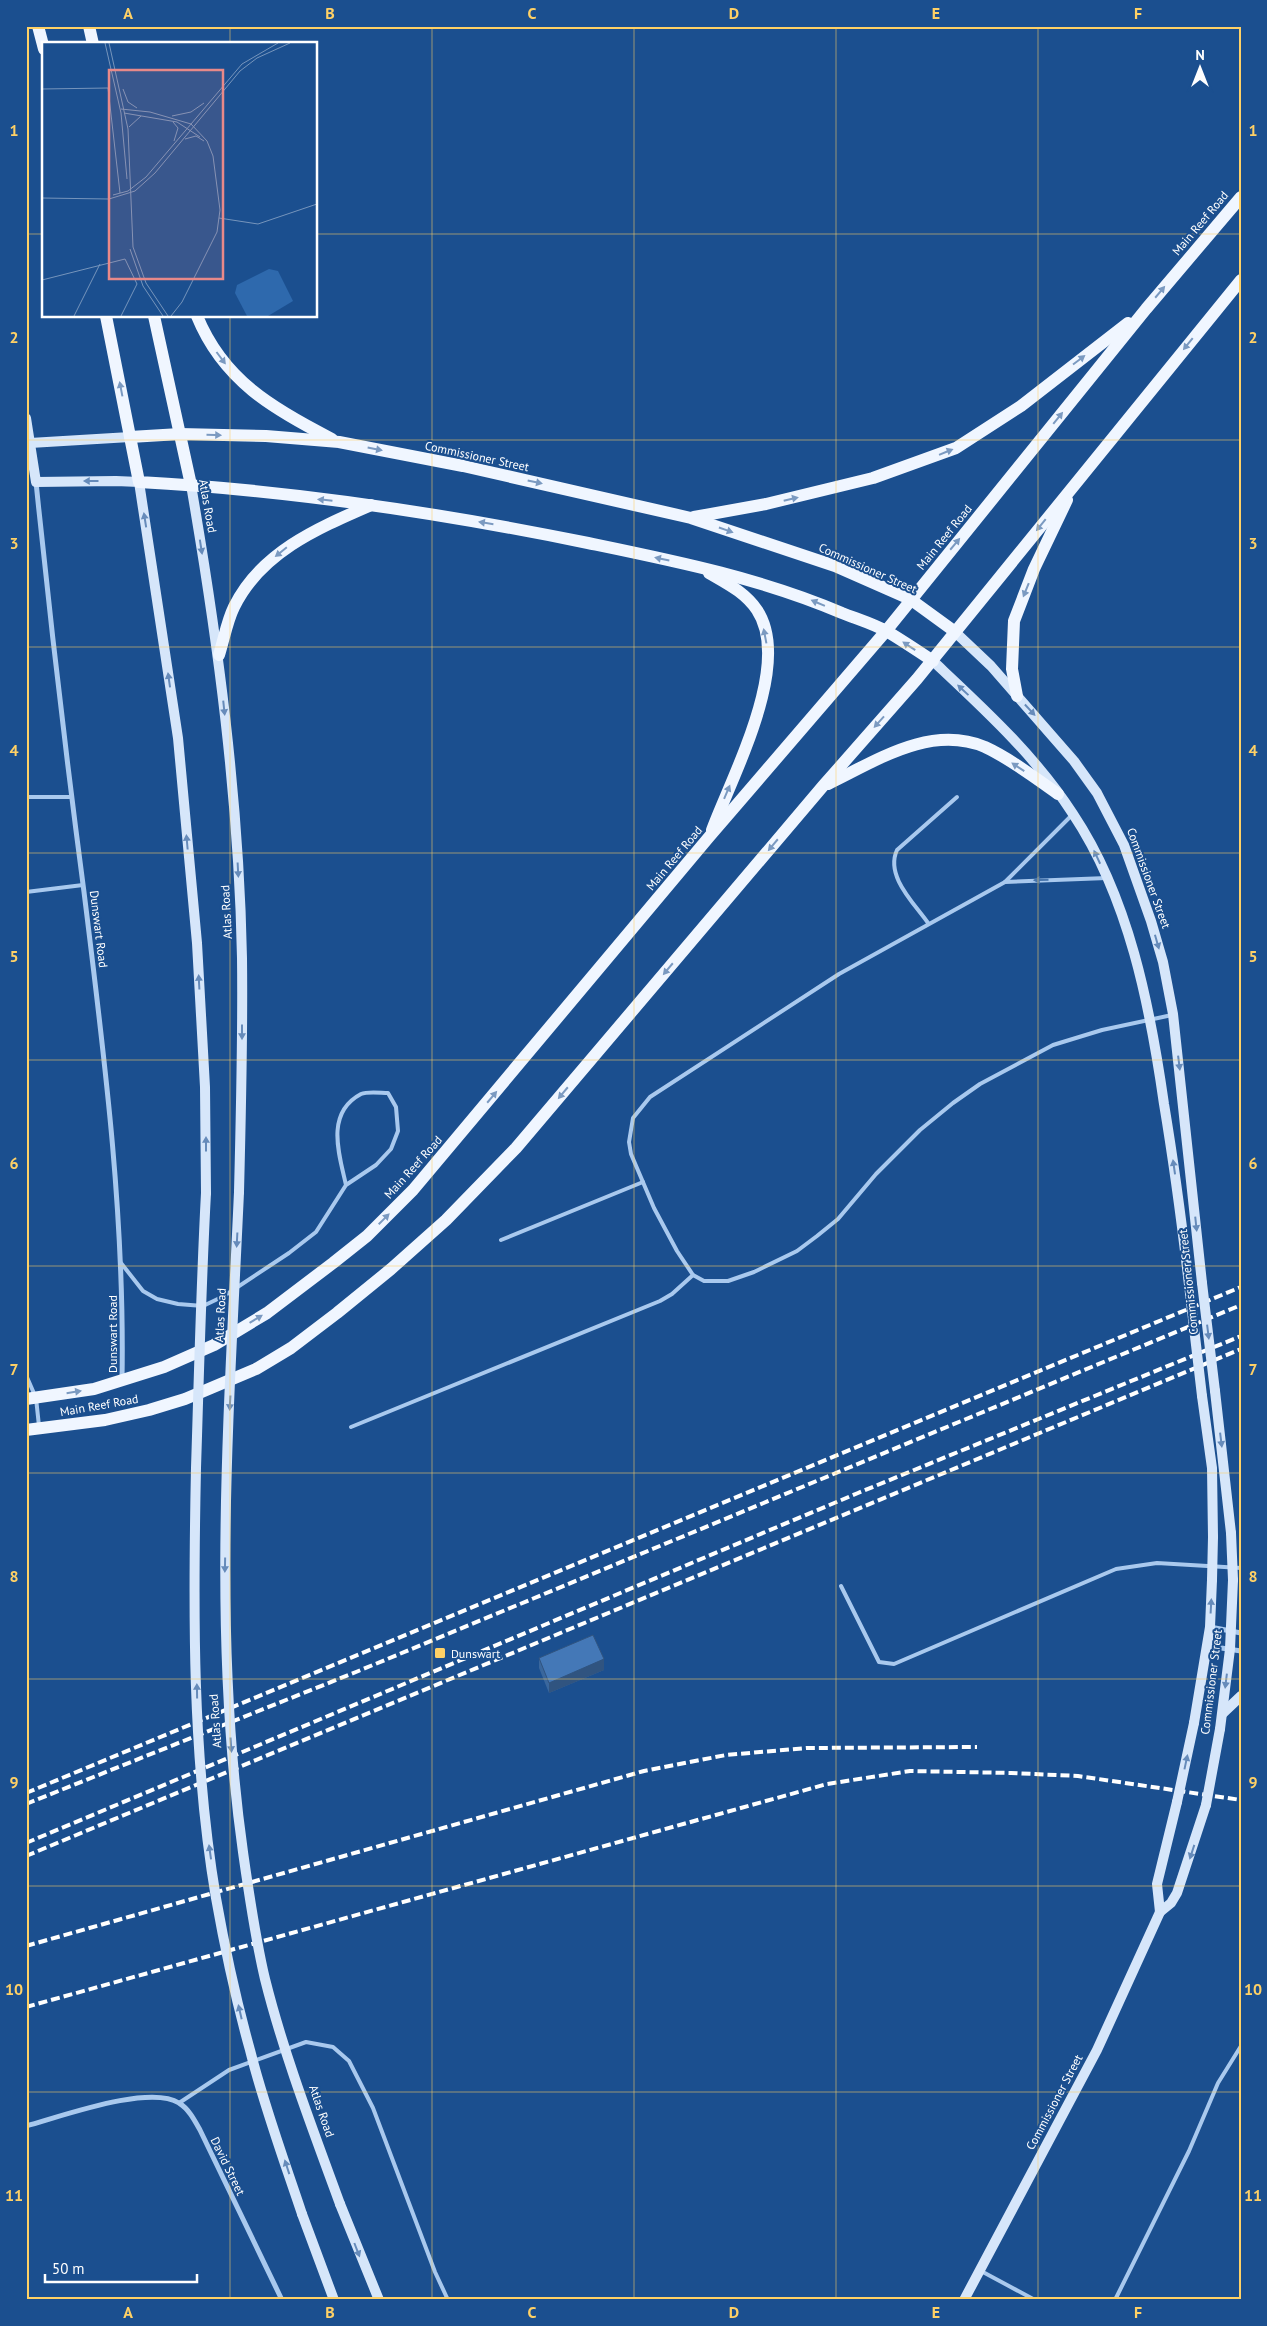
<svg xmlns="http://www.w3.org/2000/svg" width="1267" height="2326" font-family="'PT Sans',sans-serif">
	<rect width="100%" height="100%" fill="#1b4f8f"/>
	<g fill="none" stroke-linecap="round" stroke-linejoin="round">
		<g stroke="#a9c9ee" stroke-width="4">
			<polyline points="26,797 72,797"/>
			<polyline points="1072,815 1005,882 839,974 650,1097 633,1118 629,1142 631,1154 654,1208 677,1251 693,1275 704,1281 728,1281 754,1272 797,1251 817,1236 838,1219 876,1174 920,1130 953,1103 980,1084 1053,1045 1102,1030 1172,1015"/>
			<polyline points="1005,882 1107,878"/>
			<polyline points="26,892 83,885"/>
			<path d="M928,923c-14,-20 -43,-47 -31,-73l60,-53"/>
			<polyline points="501,1240 643,1182"/>
			<path d="M121,1263l22,28 14,8 21,5 25,2 21,-10 65,-43 27,-21 30,-47 30,-20 15,-16 7,-18 -2,-24 -8,-14c-7,0 -20,-2 -27,1 -36,19 -22,60 -15,91"/>
			<polyline points="26,1375 36,1398 39,1426"/>
			<polyline points="351,1427 660,1301 672,1294 693,1275"/>
			<polyline points="841,1586 879,1662 894,1664 1116,1569 1157,1563 1241,1568"/>
			<polyline points="179,2103 229,2070 306,2042 333,2047 349,2061 373,2108 435,2272 448,2300"/>
			<polyline points="981,2271 1035,2300"/>
			<polyline points="1115,2300 1189,2151 1218,2083 1241,2046"/>
		</g>
		<g stroke="#a9c9ee" stroke-width="5">
			<path d="M36,482c14,137 30,274 48,410 20,162 41,324 38,488"/>
			<polyline points="1210,1627 1241,1633"/>
			<polyline points="1208,1646 1241,1651"/>
			<path d="M26,2126c34,-9 123,-42 153,-23 10,6 16,18 21,27l82,170"/>
		</g>
		<g stroke="#d6e6fa" stroke-width="10">
			<polyline points="26,418 36,482 116,481 139,482 178,738 197,943 205,1087 206,1193"/>
			<polyline points="30,443 130,437"/>
			<path d="M191,485c27,156 48,314 51,473 1,78 -1,156 -3,234"/>
			<polyline points="954,631 991,666 1074,761 1097,793 1124,845 1151,921 1163,962 1173,1014 1202,1283"/>
			<path d="M933,661c50,47 102,94 140,153 56,84 77,192 91,290 10,60 18,120 25,181"/>
			<polyline points="1215,1391 1231,1533"/>
			<polyline points="1202,1396 1212,1468 1213,1537"/>
			<polyline points="1223,1713 1241,1696"/>
			<polyline points="1194,1723 1210,1627 1212,1580"/>
			<polyline points="1220,1729 1230,1649 1233,1580"/>
			<polyline points="1160,1912 1157,1884 1177,1802"/>
			<polyline points="340,2204 379,2300"/>
			<polyline points="302,2214 334,2300"/>
			<polyline points="964,2300 1097,2050 1160,1912 1171,1903 1177,1893 1206,1805"/>
		</g>
		<g stroke="#f0f6ff" stroke-width="12">
			<polyline points="38,26 44,49"/>
			<polyline points="89,26 93,44"/>
			<path d="M106,316l33,166c151,8 302,31 449,61 87,18 172,35 254,70 15,6 32,11 46,19 15,9 30,19 45,29"/>
			<polyline points="154,316 191,485"/>
			<path d="M197,316c26,64 76,93 135,123"/>
			<polyline points="130,437 180,434 266,436 339,442 463,466 691,518 835,566 910,599 954,631"/>
			<polyline points="694,517 766,504 873,478 956,448 1021,406 1128,323"/>
			<path d="M709,573c17,10 36,19 48,37 36,54 -25,166 -45,220"/>
			<path d="M219,655c5,-16 8,-34 15,-48 27,-55 84,-79 137,-102"/>
			<polyline points="1017,696 1012,669 1014,621 1034,569 1067,500"/>
			<path d="M828,784c48,-23 102,-60 157,-37 26,12 50,31 73,47"/>
			<polyline points="26,1399 94,1389 164,1367 214,1345 267,1313 333,1263 367,1236 413,1190 709,837 886,631 1146,309 1241,197"/>
			<polyline points="26,1430 105,1420 149,1410 185,1399 256,1369 291,1348 337,1313 391,1269 446,1220 516,1148 823,786 917,679 1241,280"/>
		</g>
		<g stroke="#fff" stroke-width="4" stroke-dasharray="9 4" stroke-linecap="butt">
			<polyline points="26,1793 1241,1287"/>
			<polyline points="26,1804 356,1672 1241,1305"/>
			<polyline points="26,1843 858,1493 1241,1336"/>
			<polyline points="26,1856 1241,1349"/>
			<polyline points="26,1946 644,1771 726,1755 807,1748 977,1747"/>
			<polyline points="26,2007 827,1784 910,1771 1011,1773 1078,1776 1241,1800"/>
		</g>
		<g stroke="#d6e6fa" stroke-width="10">
			<path d="M239,1192c-10,220 -27,441 4,660 6,42 12,85 22,127 19,76 48,151 75,225"/>
			<path d="M206,1193c-5,92 -7,183 -10,275 -3,143 -4,289 20,430 9,51 20,102 34,152 14,56 34,110 52,164"/>
			<polyline points="1202,1283 1215,1391"/>
			<polyline points="1189,1285 1202,1396"/>
			<polyline points="1231,1533 1233,1580"/>
			<polyline points="1212,1580 1213,1537"/>
			<polyline points="1177,1802 1194,1723"/>
			<polyline points="1206,1805 1220,1729"/>
		</g>
	</g>
	<polygon fill="#3a679d" points="539,1658 604,1670 549,1693 539,1668"/>
	<polygon fill="#305480" points="604,1659 604,1670 549,1693 549,1683"/>
	<polygon fill="#4478b7" stroke="#305480" points="593,1635 604,1659 549,1683 539,1658"/>
	<defs><path id="oneway-solid" d="M-6-.8H1V-3.2L6.5 0L1 3.2V.8H-6Z" transform="scale(1.25)"/></defs>
	<g fill="#7b9ac1">
		<use href="#oneway-solid" transform="translate(1160 292) rotate(-50)"/>
		<use href="#oneway-solid" transform="translate(1188 344) rotate(129)"/>
		<use href="#oneway-solid" transform="translate(221 358) rotate(53)"/>
		<use href="#oneway-solid" transform="translate(1079 360) rotate(-37)"/>
		<use href="#oneway-solid" transform="translate(121 389) rotate(-101)"/>
		<use href="#oneway-solid" transform="translate(1058 418) rotate(-51)"/>
		<use href="#oneway-solid" transform="translate(214 435) rotate(1)"/>
		<use href="#oneway-solid" transform="translate(375 449) rotate(11)"/>
		<use href="#oneway-solid" transform="translate(946 452) rotate(-22)"/>
		<use href="#oneway-solid" transform="translate(535 482) rotate(12)"/>
		<use href="#oneway-solid" transform="translate(791 499) rotate(-13)"/>
		<use href="#oneway-solid" transform="translate(325 500) rotate(-174)"/>
		<use href="#oneway-solid" transform="translate(486 523) rotate(-171)"/>
		<use href="#oneway-solid" transform="translate(1041 525) rotate(129)"/>
		<use href="#oneway-solid" transform="translate(726 530) rotate(19)"/>
		<use href="#oneway-solid" transform="translate(955 544) rotate(-50)"/>
		<use href="#oneway-solid" transform="translate(281 552) rotate(141)"/>
		<use href="#oneway-solid" transform="translate(662 559) rotate(-168)"/>
		<use href="#oneway-solid" transform="translate(1026 590) rotate(112)"/>
		<use href="#oneway-solid" transform="translate(818 603) rotate(-157)"/>
		<use href="#oneway-solid" transform="translate(765 636) rotate(-101)"/>
		<use href="#oneway-solid" transform="translate(909 646) rotate(-147)"/>
		<use href="#oneway-solid" transform="translate(879 722) rotate(132)"/>
		<use href="#oneway-solid" transform="translate(1018 767) rotate(-147)"/>
		<use href="#oneway-solid" transform="translate(727 792) rotate(-67)"/>
		<use href="#oneway-solid" transform="translate(773 845) rotate(130)"/>
		<use href="#oneway-solid" transform="translate(668 969) rotate(130)"/>
		<use href="#oneway-solid" transform="translate(563 1093) rotate(130)"/>
		<use href="#oneway-solid" transform="translate(492 1097) rotate(-50)"/>
		<use href="#oneway-solid" transform="translate(384 1219) rotate(-45)"/>
		<use href="#oneway-solid" transform="translate(256 1319) rotate(-31)"/>
		<use href="#oneway-solid" transform="translate(74 1392) rotate(-9)"/>
	</g>
	<g fill="#668bba">
		<use href="#oneway-solid" transform="translate(91 481) rotate(180)"/>
		<use href="#oneway-solid" transform="translate(145 520) rotate(-99)"/>
		<use href="#oneway-solid" transform="translate(201 547) rotate(81)"/>
		<use href="#oneway-solid" transform="translate(169 680) rotate(-98)"/>
		<use href="#oneway-solid" transform="translate(963 690) rotate(-137)"/>
		<use href="#oneway-solid" transform="translate(224 708) rotate(84)"/>
		<use href="#oneway-solid" transform="translate(1030 710) rotate(47)"/>
		<use href="#oneway-solid" transform="translate(187 842) rotate(-95)"/>
		<use href="#oneway-solid" transform="translate(1097 857) rotate(-115)"/>
		<use href="#oneway-solid" transform="translate(238 870) rotate(87)"/>
		<use href="#oneway-solid" transform="translate(1157 942) rotate(74)"/>
		<use href="#oneway-solid" transform="translate(199 982) rotate(-93)"/>
		<use href="#oneway-solid" transform="translate(242 1032) rotate(90)"/>
		<use href="#oneway-solid" transform="translate(1179 1063) rotate(83)"/>
		<use href="#oneway-solid" transform="translate(206 1144) rotate(-90)"/>
		<use href="#oneway-solid" transform="translate(1174 1167) rotate(-98)"/>
		<use href="#oneway-solid" transform="translate(1196 1224) rotate(84)"/>
		<use href="#oneway-solid" transform="translate(237 1240) rotate(93)"/>
		<use href="#oneway-solid" transform="translate(1208 1332) rotate(83)"/>
		<use href="#oneway-solid" transform="translate(230 1403) rotate(93)"/>
		<use href="#oneway-solid" transform="translate(1221 1440) rotate(83)"/>
		<use href="#oneway-solid" transform="translate(225 1565) rotate(91)"/>
		<use href="#oneway-solid" transform="translate(1211 1606) rotate(-87)"/>
		<use href="#oneway-solid" transform="translate(1226 1681) rotate(97)"/>
		<use href="#oneway-solid" transform="translate(197 1691) rotate(-91)"/>
		<use href="#oneway-solid" transform="translate(231 1745) rotate(86)"/>
		<use href="#oneway-solid" transform="translate(1186 1762) rotate(-78)"/>
		<use href="#oneway-solid" transform="translate(210 1852) rotate(-98)"/>
		<use href="#oneway-solid" transform="translate(1192 1852) rotate(108)"/>
		<use href="#oneway-solid" transform="translate(240 2012) rotate(-103)"/>
		<use href="#oneway-solid" transform="translate(287 2167) rotate(-108)"/>
		<use href="#oneway-solid" transform="translate(357 2250) rotate(69)"/>
	</g>
	<use fill="#4674ac" href="#oneway-solid" transform="translate(1041 880) rotate(178)"/>
	<path fill="none" stroke="#ffd166" stroke-width="1" stroke-opacity="0.55" d="M230,26v18M432,26v2274M634,26v2274M836,26v2274M1038,26v2274M26,234h18M316,234h925M230,316v1984M26,440h1215M26,647h1215M26,853h1215M26,1060h1215M26,1266h1215M26,1473h1215M26,1679h1215M26,1886h1215M26,2092h1215"/>
	<rect fill="#ffd166" stroke="#1b4f8f" stroke-width="2" x="434" y="1647" width="12" height="12" rx="2.5"/>
	<g text-anchor="middle" dominant-baseline="central" stroke-width="4" stroke-linejoin="round" paint-order="stroke">
		<g font-size="12" fill="#fff" stroke="#1b4f8f">
			<text transform="translate(1200 223) rotate(-50)">Main Reef Road</text>
			<text transform="translate(477 456) rotate(12)">Commissioner Street</text>
			<text transform="translate(208 506) rotate(80)">Atlas Road</text>
			<text transform="translate(944 537) rotate(-51)">Main Reef Road</text>
			<text transform="translate(868 568) rotate(24)">Commissioner Street</text>
			<text transform="translate(674 858) rotate(-50)">Main Reef Road</text>
			<text transform="translate(1149 878) rotate(70)">Commissioner Street</text>
			<text transform="translate(226 912) rotate(-93)">Atlas Road</text>
			<text transform="translate(99 929) rotate(83)">Dunswart Road</text>
			<text transform="translate(413 1167) rotate(-48)">Main Reef Road</text>
			<text transform="translate(1188 1282) rotate(-96)">Commissioner Street</text>
			<text transform="translate(220 1315) rotate(-87)">Atlas Road</text>
			<text transform="translate(112 1334) rotate(-90)">Dunswart Road</text>
			<text transform="translate(99 1405) rotate(-10)">Main Reef Road</text>
			<text transform="translate(1211 1682) rotate(-83)">Commissioner Street</text>
			<text transform="translate(215 1721) rotate(-94)">Atlas Road</text>
			<text transform="translate(1054 2102) rotate(-62)">Commissioner Street</text>
			<text transform="translate(322 2111) rotate(71)">Atlas Road</text>
			<text transform="translate(228 2166) rotate(64)">David Street</text>
		</g>
		<g font-size="12" fill="#fff" stroke="#1b4f8f" text-anchor="start">
			<text x="451" y="1653">Dunswart</text>
		</g>
	</g>
	<g transform="translate(42 42)">
		<rect width="275" height="275" fill="#1b4f8f"/>
		<path d="M227,227l9,2 15,30 -25,15h-21l-12,-23 2,-8z" fill="#2e69ad"/>
		<path fill="none" stroke="#7695bc" stroke-width="1" d="M63,1l16,70 6,66M67,1l19,86 5,118 13,36 22,33M0,47l66,-1 12,105M81,47l5,13 9,6M79,67l29,3 41,12 16,17 6,15 7,54 -3,22 -35,70 -11,14M82,71l53,9 23,15M130,74l19,-4 13,-9M131,80l5,6 -4,13M87,85l12,-11M143,97l11,-3 8,5M71,153l15,-4 18,-14 96,-113 36,-21M0,156l67,1 26,-8 20,-18 85,-102 17,-13 33,-15M177,176l39,6 59,-20M88,207l13,37 20,30M0,238l83,-21 12,25 -16,32M32,274l26,-52"/>
		<path fill="#e88989" fill-opacity="0.15" stroke="#e88989" stroke-width="2.5" d="M67,28h114v209h-114z"/>
		<rect width="275" height="275" fill="none" stroke="#fff" stroke-width="2.5"/>
	</g>
	<rect width="1267" height="2326" fill="none" stroke="#1b4f8f" stroke-width="55"/>
	<g transform="translate(1200 68)" stroke="#1b4f8f" stroke-width="4" paint-order="stroke">
	<path d="M0-4L9 19L0 12L-9 19Z" fill="#ffffff"/>
	<text y="-8" font-size="14" font-weight="bold" text-anchor="middle" fill="#ffffff">N</text>
	</g>
	<path d="M45 2274v8h152v-8" fill="none" stroke="#ffffff" stroke-width="2.5"/>
	<text x="52" y="2274" font-size="15" fill="#ffffff" stroke="#1b4f8f" stroke-width="4" paint-order="stroke">50 m</text>
	<rect x="28" y="28" width="1212" height="2270" fill="none" stroke="#ffd166" stroke-width="2"/>
	<g font-size="16" text-anchor="middle" font-weight="bold" fill="#ffd166">
		<text x="128" y="19">A</text>
		<text x="330" y="19">B</text>
		<text x="532" y="19">C</text>
		<text x="734" y="19">D</text>
		<text x="936" y="19">E</text>
		<text x="1138" y="19">F</text>
		<text x="14" y="136">1</text>
		<text x="1253" y="136">1</text>
		<text x="14" y="343">2</text>
		<text x="1253" y="343">2</text>
		<text x="14" y="549">3</text>
		<text x="1253" y="549">3</text>
		<text x="14" y="756">4</text>
		<text x="1253" y="756">4</text>
		<text x="14" y="962">5</text>
		<text x="1253" y="962">5</text>
		<text x="14" y="1169">6</text>
		<text x="1253" y="1169">6</text>
		<text x="14" y="1375">7</text>
		<text x="1253" y="1375">7</text>
		<text x="14" y="1582">8</text>
		<text x="1253" y="1582">8</text>
		<text x="14" y="1788">9</text>
		<text x="1253" y="1788">9</text>
		<text x="14" y="1995">10</text>
		<text x="1253" y="1995">10</text>
		<text x="14" y="2201">11</text>
		<text x="1253" y="2201">11</text>
		<text x="128" y="2318">A</text>
		<text x="330" y="2318">B</text>
		<text x="532" y="2318">C</text>
		<text x="734" y="2318">D</text>
		<text x="936" y="2318">E</text>
		<text x="1138" y="2318">F</text>
	</g>
</svg>
